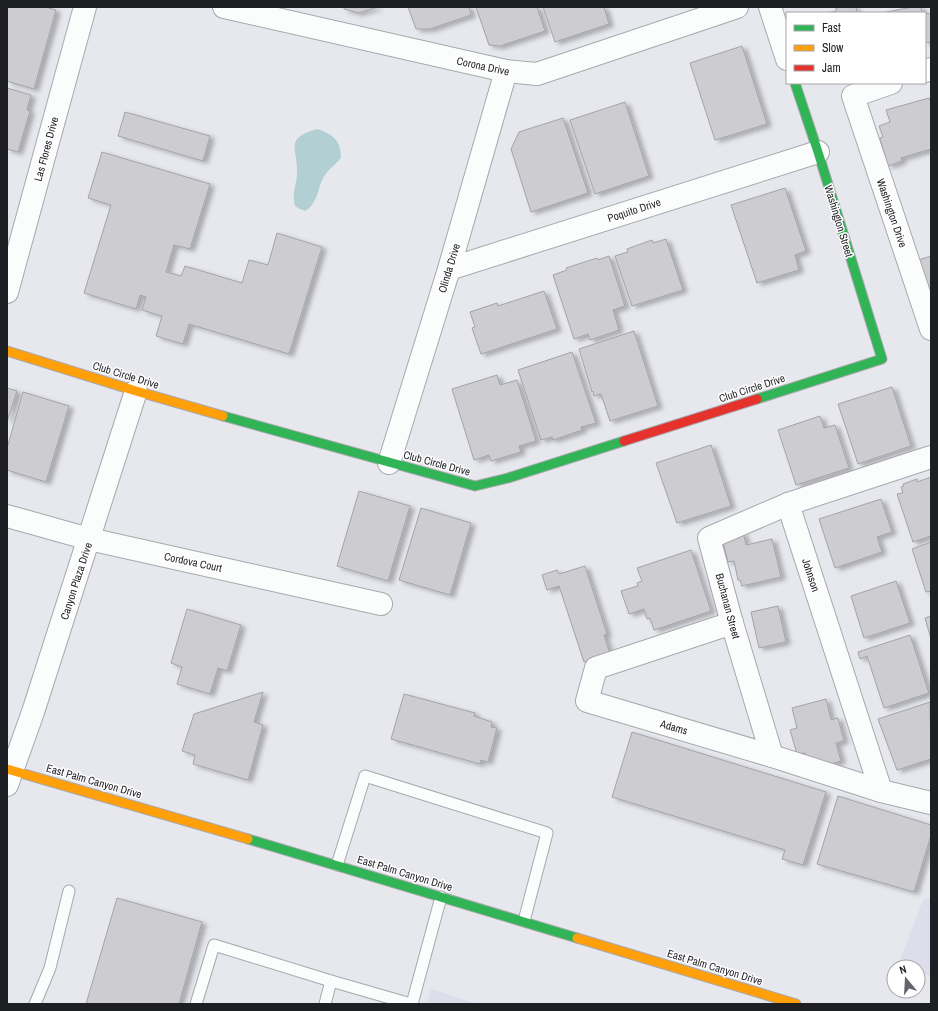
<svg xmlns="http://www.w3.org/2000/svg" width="938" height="1011" font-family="'Archivo Narrow',sans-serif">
	<defs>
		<filter id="shadow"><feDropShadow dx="4.5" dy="2.5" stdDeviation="2" flood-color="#0004"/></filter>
	</defs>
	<rect width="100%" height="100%" fill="#e7e8ee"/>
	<g fill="#ddddeb">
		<polygon points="931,897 931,976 918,972 918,967 898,966 923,900"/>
		<polygon points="431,989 478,1004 427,1004"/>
	</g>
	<path fill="#b2d0d3" d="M318,129c16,6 23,12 23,29 -5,6 -12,11 -16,17 -8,12 -6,28 -20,36l-5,-2 -5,-3c-1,-4 -2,-9 -1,-13 0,-6 3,-12 3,-19 2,-24 -15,-36 21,-45z"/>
	<g fill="#ccccd1" stroke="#a3a4a8" filter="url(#shadow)">
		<polygon points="7,7 45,7 56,10 34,89 7,81"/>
		<polygon points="344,7 378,7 358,13 344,9"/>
		<polygon points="408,7 469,7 471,15 430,29 416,29"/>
		<polygon points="476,7 537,7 545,31 500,46 489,45"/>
		<polygon points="543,7 604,7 609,24 555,42"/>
		<polygon points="841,7 856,7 857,13 827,13 836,11 836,8"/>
		<polygon points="912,7 921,7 922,13 881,13"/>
		<polygon points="931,13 931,42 925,43 925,14"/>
		<polygon points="742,46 767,124 715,140 690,63"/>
		<polygon points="7,88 31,95 27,110 30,111 18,152 7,149"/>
		<polygon points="929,98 931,102 931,149 901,158 902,161 888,166 880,138 883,137 879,126 890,122 886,110"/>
		<polygon points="625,102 649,176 595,194 570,120"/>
		<polygon points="125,112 210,136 203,161 118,136"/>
		<polygon points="563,118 588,193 531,212 511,149 519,132"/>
		<polygon points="102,152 210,184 190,249 174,245 166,272 181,276 185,266 242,283 249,260 268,265 277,233 322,247 289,354 189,324 183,344 156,336 162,316 142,310 146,297 140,295 136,309 84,293 111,205 88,198"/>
		<polygon points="785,188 806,251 795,255 799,270 757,283 731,205"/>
		<polygon points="666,239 683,290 632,306 615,256 628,252 627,249 652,240 653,243"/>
		<polygon points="609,256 625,306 613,310 619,330 590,340 588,334 574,339 553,275 567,270 566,268 597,258 598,260"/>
		<polygon points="931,256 931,287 920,290 912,262"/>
		<polygon points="544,291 557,329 481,354 472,328 475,327 470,312 497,303 498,306"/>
		<polygon points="634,331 658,406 610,421 601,394 594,396 593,391 592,392 579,349"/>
		<polygon points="572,352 596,423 581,427 582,430 553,440 552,437 541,440 518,370"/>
		<polygon points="497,375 500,385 517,380 536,441 519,446 521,452 491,461 489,455 474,460 452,389"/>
		<polygon points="892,387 911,446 858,464 838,404"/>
		<polygon points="7,388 17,391 7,422"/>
		<polygon points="23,392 69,406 46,482 7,470 7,448"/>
		<polygon points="820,416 824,428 835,425 849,468 796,485 778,430"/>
		<polygon points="711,445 731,506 677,523 656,463"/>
		<polygon points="931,477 931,536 913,542 897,494 903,493 901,487 904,486 903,484 917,479 917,482"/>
		<polygon points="359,491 410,506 388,581 337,566"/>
		<polygon points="881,499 892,532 877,537 882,552 835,568 819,519"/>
		<polygon points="421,508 471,523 450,595 399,580"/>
		<polygon points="743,532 746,545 772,539 781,577 742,586 740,580 738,580 734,561 728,562 723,542"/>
		<polygon points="931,542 931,591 926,592 912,549"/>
		<polygon points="691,550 711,611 654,630 650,618 647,619 644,609 629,614 621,591 638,586 637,583 642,581 637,568"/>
		<polygon points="585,566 607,634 604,635 610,654 584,662 559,586 547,590 542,575 557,570 559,574"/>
		<polygon points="896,581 910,623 864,638 851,596"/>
		<polygon points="778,606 786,642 759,648 751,612"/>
		<polygon points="187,609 241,625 227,671 218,668 210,694 177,684 182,667 171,663"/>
		<polygon points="931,616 931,639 925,618"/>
		<polygon points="910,635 929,693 884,708 867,656 860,659 858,652"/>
		<polygon points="263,692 254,722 263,725 248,780 193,764 195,755 182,751 194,714"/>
		<polygon points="404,694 475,713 474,716 492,722 491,727 497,728 488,762 481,760 480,764 391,739"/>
		<polygon points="826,699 831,720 838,718 844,741 836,743 841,761 821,767 808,764 805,753 797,754 790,730 797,728 792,708"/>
		<polygon points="930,702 931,759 897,770 878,719"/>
		<polygon points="632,732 826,792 803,865 782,859 785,850 612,797"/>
		<polygon points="838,796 931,825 931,835 914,892 817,864"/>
		<polygon points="117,898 202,922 179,1004 86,1004"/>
	</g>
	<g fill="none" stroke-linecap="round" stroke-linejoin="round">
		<g stroke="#a8a8ad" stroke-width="13">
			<g id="lane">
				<polyline points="337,865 365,776 547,833 524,921"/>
				<polyline points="35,1004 50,968 69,891"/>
				<polyline points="196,1004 214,945 331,981"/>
				<polyline points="325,1004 331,981 411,1004"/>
				<polyline points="412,1004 441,897"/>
			</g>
		</g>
		<g stroke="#a8a8ad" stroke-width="24">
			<g id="street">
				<polyline points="224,7 506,71 537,74 737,7"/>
				<polyline points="770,7 787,59"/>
				<polyline points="925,71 931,69"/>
				<polyline points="891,83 853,96 931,329"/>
				<polyline points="449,269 818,152"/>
				<polyline points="7,292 85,7"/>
				<polyline points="389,463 449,269 506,71"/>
				<polyline points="7,516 89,539 381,604"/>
				<polyline points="732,623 596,668 587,701 772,756 881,791 931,803"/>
				<polyline points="772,756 732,623 709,538 788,504"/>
				<polyline points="7,785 33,712 136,391"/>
				<polyline points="881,791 788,504 931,457"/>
			</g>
		</g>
		<g stroke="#a8a8ad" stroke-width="11">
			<g id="fast">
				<polyline points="757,399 882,359 818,152 795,83"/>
				<polyline points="223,416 475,486 508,478 624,441"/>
				<polyline points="248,839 577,938"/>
			</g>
		</g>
		<g stroke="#a8a8ad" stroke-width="11">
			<g id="slow">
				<polyline points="7,351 136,391 223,416"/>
				<polyline points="7,769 248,839"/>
				<polyline points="577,938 796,1004"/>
			</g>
		</g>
		<g stroke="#a8a8ad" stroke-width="11">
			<polyline id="jam" points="624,441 757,399"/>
		</g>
		<use href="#lane" stroke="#fbfcfc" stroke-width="11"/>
		<use href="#street" stroke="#fbfcfc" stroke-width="22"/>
		<use href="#fast" stroke="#30b455" stroke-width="9"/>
		<use href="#slow" stroke="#ff9f0a" stroke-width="9"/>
		<use href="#jam" stroke="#e5322d" stroke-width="9"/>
	</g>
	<g text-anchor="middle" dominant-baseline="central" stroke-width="3" stroke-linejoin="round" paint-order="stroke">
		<g font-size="11" fill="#1e1f23" stroke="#fff">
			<text transform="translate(483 66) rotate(12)">Corona Drive</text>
			<text transform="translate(46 149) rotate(-75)">Las Flores Drive</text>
			<text transform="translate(634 210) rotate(-18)">Poquito Drive</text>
			<text transform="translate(892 213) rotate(71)">Washington Drive</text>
			<text transform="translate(839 221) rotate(73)">Washington Street</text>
			<text transform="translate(449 268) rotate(-73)">Olinda Drive</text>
			<text transform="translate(126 375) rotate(17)">Club Circle Drive</text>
			<text transform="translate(752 388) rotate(-18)">Club Circle Drive</text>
			<text transform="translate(437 463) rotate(15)">Club Circle Drive</text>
			<text transform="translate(193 562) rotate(12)">Cordova Court</text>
			<text transform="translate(811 575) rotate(72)">Johnson</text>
			<text transform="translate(76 581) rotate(-72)">Canyon Plaza Drive</text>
			<text transform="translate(728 606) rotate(75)">Buchanan Street</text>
			<text transform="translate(674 727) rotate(16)">Adams</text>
			<text transform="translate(94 781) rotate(16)">East Palm Canyon Drive</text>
			<text transform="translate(405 873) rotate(17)">East Palm Canyon Drive</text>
			<text transform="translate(715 967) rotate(17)">East Palm Canyon Drive</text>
		</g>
	</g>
	<rect width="938" height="1011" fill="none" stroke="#1e1f23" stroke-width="16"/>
	<rect x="786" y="12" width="140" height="72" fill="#ffffff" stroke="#a5a5a7"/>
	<rect x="794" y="25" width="20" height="6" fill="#30b455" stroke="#a5a5a7"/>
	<text x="822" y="32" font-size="12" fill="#1e1f23">Fast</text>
	<rect x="794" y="45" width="20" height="6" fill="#ff9f0a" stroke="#a5a5a7"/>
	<text x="822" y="52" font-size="12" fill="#1e1f23">Slow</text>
	<rect x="794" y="65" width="20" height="6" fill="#e5322d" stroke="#a5a5a7"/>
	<text x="822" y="72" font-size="12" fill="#1e1f23">Jam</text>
	<g transform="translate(906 979) rotate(342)"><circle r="19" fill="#ffffff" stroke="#a5a5a7"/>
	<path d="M0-3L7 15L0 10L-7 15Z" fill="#64656a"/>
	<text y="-6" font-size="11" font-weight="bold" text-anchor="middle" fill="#1e1f23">N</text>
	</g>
</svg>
